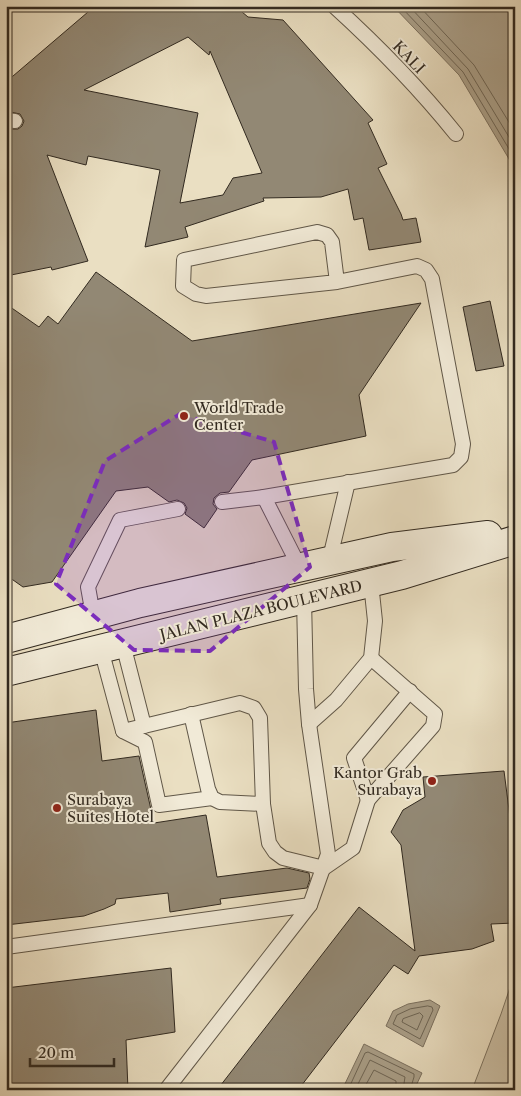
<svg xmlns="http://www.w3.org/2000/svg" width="521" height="1096" font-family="'Libre Caslon Text',serif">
	<rect width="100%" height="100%" fill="#eadfc2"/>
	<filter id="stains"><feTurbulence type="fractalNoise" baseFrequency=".004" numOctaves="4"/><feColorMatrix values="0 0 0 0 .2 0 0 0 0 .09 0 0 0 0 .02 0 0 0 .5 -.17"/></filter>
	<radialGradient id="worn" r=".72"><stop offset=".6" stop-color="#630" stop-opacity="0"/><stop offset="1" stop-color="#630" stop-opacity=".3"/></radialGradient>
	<polygon fill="#cbc0a6" stroke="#7e7563" points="515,973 515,1090 472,1090 501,1014"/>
	<g fill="#aba18b" stroke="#7b7160">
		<polygon points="393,6 515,6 515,169 459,75"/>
		<polygon points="430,1000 440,1006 423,1047 386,1026 393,1011 408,1004"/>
		<polygon points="364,1044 422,1073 414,1090 342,1090"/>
	</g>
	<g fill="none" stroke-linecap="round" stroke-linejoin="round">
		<g stroke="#6e6656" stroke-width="1">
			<polyline points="400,6 463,72 515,159"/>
			<polyline points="409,6 468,69 515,147"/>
			<polyline points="419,6 474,65 515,132"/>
			<polygon points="428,1006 432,1007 433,1010 420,1039 393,1024 397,1015 410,1009"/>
			<polygon points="420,1013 423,1016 417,1030 402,1022 403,1019"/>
			<polyline points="348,1090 365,1053 368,1052 414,1074 414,1077 410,1090"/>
			<polyline points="355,1090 370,1060 405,1077 403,1090"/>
			<polyline points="363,1090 374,1070 396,1081 396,1090"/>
		</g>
	</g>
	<g fill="#928874" stroke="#322a20" fill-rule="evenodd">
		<path d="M95,6h140l13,11 35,3 90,100 -5,3 19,41 -9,4 23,46 2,6 13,-2 5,24 -52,8 -6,-32 -9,2 -6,-31 -27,8 -58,1 1,3 -79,26 3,10 -43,10 15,-77 -72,-14 -2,9 -39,-10 41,106 -36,9 -1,-3 -45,9v-147h12l4,-3 2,-5 -4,-7 -14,-3v-29zM188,37l21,18 1,-4 52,122 -29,5 -10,17 -43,8 18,-90 -114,-23z"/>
		<polygon points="96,272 192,341 421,303 359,395 366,436 252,460 229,492 220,493 214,498 213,504 217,509 204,528 185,514 187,508 184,503 177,500 169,502 148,487 116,491 52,582 23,587 6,575 6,304 39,327 48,316 58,324"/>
		<polygon points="490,301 504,366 476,371 463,307"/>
		<polygon points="96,710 102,761 139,756 154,823 206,815 217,877 287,868 309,873 310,879 307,888 220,899 221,904 170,912 168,893 116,899 115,904 104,909 84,916 6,925 6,723"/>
		<polygon points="504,771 515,857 515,923 491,924 494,941 472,949 419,956 408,974 394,965 298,1090 217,1090 359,907 415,951 401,845 391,832 403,810 425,797 423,777"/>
		<polygon points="171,968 175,1032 126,1040 128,1090 6,1090 6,988"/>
	</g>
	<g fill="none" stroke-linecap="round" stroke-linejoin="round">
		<g stroke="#605748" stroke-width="16">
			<g id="lane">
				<path d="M334,6c44,40 85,82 122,128"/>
				<polyline points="6,120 15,121"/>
				<polyline points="264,497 453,465 461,457 463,444 432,279 426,270 417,266 337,282 206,296 196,294 183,286 184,260 317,232 327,235 332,242 337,282"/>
				<polyline points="222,502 264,497 300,568"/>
				<polyline points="329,562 348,482"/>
				<polyline points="93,615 88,587 120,520 178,509"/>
				<polyline points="123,644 144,726"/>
				<polyline points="101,649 123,731 145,742 159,805 212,798"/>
				<polyline points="191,714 208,789 212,798 220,802 263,804"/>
				<polyline points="309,724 336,700 371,658 375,621 371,583"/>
				<polyline points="123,731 240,703 254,708 260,718 263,804 269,843 275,852 283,858 324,868 353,848 368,800 433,726 435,714 371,658"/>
				<polyline points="368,800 354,758 410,691"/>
				<polyline points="6,947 310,905"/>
				<polyline points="166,1090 310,905 328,854 309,724 306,689 304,599"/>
			</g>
		</g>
		<g stroke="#322a20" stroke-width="30">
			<g id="secondary">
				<polyline points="6,639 140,603 392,547 488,535"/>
				<polyline points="6,672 402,575 515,540"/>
			</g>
		</g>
		<use href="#lane" stroke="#f1ead7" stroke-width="14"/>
		<use href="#secondary" stroke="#f1ead7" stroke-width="28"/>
	</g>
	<path fill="#7b2cbf" fill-opacity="0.2" stroke="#7b2cbf" stroke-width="4" stroke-dasharray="10 6" stroke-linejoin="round" d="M180,414l94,28 36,125 -100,84 -76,-1 -78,-66 49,-123z"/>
	<g fill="#8f2418" stroke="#f1ead7" stroke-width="2">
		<circle cx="184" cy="416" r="5"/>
		<circle cx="432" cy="781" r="5"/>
		<circle cx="57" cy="808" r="5"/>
	</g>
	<g text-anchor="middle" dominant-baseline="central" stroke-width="4" stroke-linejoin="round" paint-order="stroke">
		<g font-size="15" fill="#322a20" stroke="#f1ead7">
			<text transform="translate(409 57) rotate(46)">KALI</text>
			<text transform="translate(261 610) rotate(-14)">JALAN PLAZA BOULEVARD</text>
		</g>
		<g font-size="15" fill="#322a20" stroke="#f1ead7" text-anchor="start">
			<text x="194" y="407">World Trade<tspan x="194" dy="17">Center</tspan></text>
			<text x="422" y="772" text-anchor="end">Kantor Grab<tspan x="422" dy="17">Surabaya</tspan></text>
			<text x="67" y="799">Surabaya<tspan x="67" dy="17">Suites Hotel</tspan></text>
		</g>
	</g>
	<rect width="521" height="1096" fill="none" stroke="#eadfc2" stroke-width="25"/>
	<rect x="8" y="8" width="506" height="1081" fill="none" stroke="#322a20" stroke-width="2.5"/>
	<rect x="12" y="12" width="496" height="1071" fill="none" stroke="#322a20"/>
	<path d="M30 1058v8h84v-8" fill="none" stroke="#322a20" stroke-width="2.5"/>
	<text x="38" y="1058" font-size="15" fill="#322a20" stroke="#f1ead7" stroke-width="4" paint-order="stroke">20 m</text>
	<rect width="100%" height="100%" filter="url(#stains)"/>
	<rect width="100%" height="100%" fill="url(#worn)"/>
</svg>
